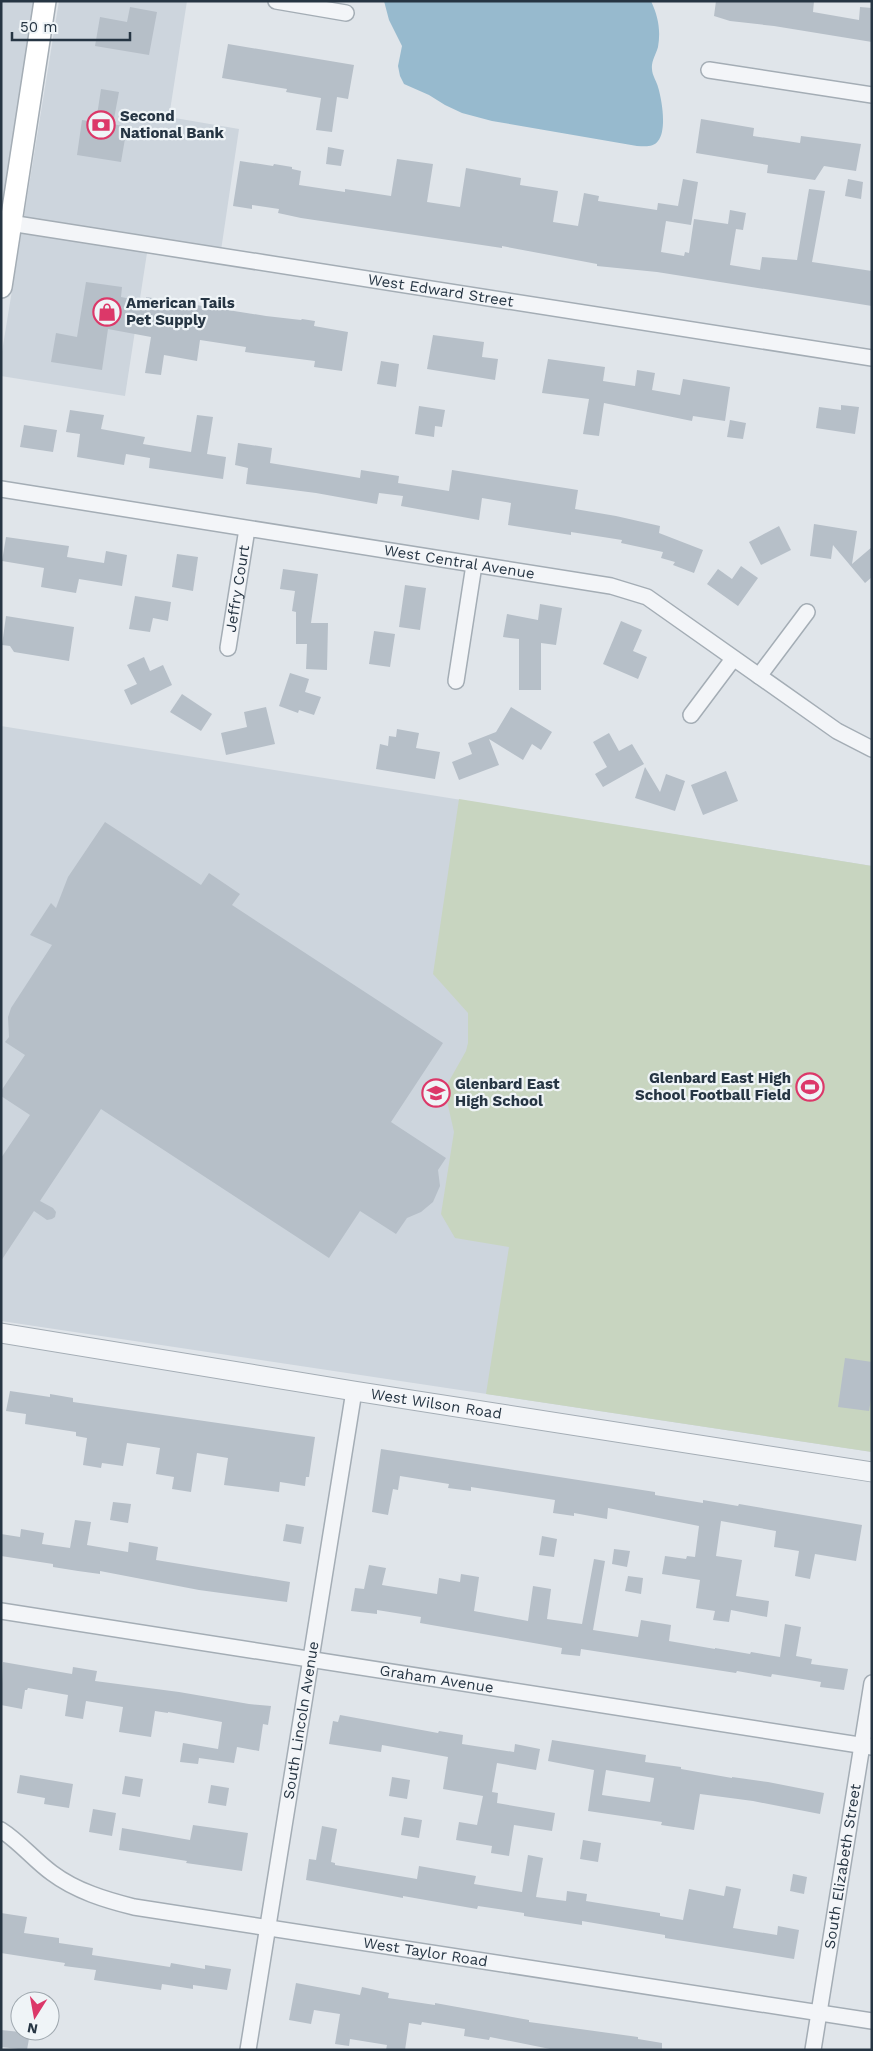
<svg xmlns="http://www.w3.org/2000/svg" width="873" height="2051" font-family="'Work Sans',sans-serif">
	<rect width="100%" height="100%" fill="#e0e5ea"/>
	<g fill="#cdd5dd">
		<polygon points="1,1 37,1 1,229"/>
		<polygon points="59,1 187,1 169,117 239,129 219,264 147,253 125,396 1,376 1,358"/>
		<polygon points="1,726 872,866 872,1452 1,1321"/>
	</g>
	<polygon fill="#c8d5c0" points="459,799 872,866 872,1452 486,1394 509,1247 455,1238 441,1214 454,1132 447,1101 443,1095 444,1090 466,1051 468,1043 468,1013 433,974"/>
	<path fill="#97bace" d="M384,1h267c7,15 10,29 7,46 -2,7 -7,15 -6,22 0,6 5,13 6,18 4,13 9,43 0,54 -5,7 -14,5 -21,5l-145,-25 -30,-8 -17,-8 -16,-10 -25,-11 -4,-8 -2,-10 4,-20 -13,-26z"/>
	<g fill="#b6bfc8" fill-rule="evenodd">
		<polygon points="716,1 814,1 813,12 859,20 860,7 872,8 872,42 774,26 730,21 714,16"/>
		<polygon points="130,7 157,12 149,55 95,46 100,17 127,22"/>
		<polygon points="228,44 354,65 348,99 337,97 332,132 316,130 321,98 286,92 287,89 222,78"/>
		<polygon points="101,89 119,92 113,124 127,127 121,162 77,155 82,120 96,122"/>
		<polygon points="701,119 754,128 753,136 800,143 801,136 861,144 856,171 824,166 815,180 767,173 768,165 696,153"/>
		<polygon points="328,147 344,150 341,166 326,164"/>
		<polygon points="397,159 433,164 427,202 460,207 466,168 521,178 520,185 558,191 553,222 578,226 584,193 599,196 598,201 657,210 658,203 678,206 683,179 698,182 691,225 666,221 661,252 684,256 685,252 689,253 694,219 728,224 730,210 746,213 743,230 736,229 730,265 760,270 762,257 797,260 809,189 825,191 812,262 872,271 872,306 657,272 597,266 597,264 502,246 502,248 301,218 278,213 279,209 252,205 252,209 233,206 240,161 273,166 274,164 292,167 292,169 301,171 299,185 345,192 345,189 391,196"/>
		<polygon points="848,179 863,182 861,199 845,196"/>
		<polygon points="86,282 122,287 121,297 146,302 146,297 266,316 301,320 302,319 315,321 314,326 348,332 342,371 314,367 315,361 245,352 246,347 200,340 197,361 164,355 161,375 145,373 151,337 108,329 102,370 51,362 56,333 77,337"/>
		<polygon points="433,335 484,342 482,357 498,359 495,380 427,369"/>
		<polygon points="548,359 605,367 603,381 635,386 637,370 655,373 652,390 680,395 683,379 730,387 725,421 693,416 692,421 604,403 599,436 583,434 589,399 542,393"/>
		<polygon points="381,361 399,364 396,387 377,384"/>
		<polygon points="841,405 859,407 855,434 816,428 819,407 841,410"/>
		<polygon points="419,406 445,410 442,427 435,426 434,437 415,434"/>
		<polygon points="70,410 104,415 101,429 145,437 143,444 191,452 197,415 213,417 207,454 226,457 223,479 149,468 150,458 126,454 124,465 77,457 80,434 66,432"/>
		<polygon points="730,420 746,423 743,439 727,437"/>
		<polygon points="24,425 57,430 53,452 20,447"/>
		<polygon points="238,443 272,448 270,463 360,478 361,470 399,476 398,483 449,491 452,470 578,490 575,509 616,516 660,526 659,533 703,550 694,573 673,565 675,562 661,558 663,552 621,543 622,540 571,532 571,535 508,525 511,503 482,498 479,520 401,506 403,496 379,493 377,504 316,493 246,484 248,468 235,465"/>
		<polygon points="814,524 857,531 852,564 872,547 872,577 865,583 833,545 831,559 810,556"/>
		<polygon points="779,526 791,550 761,565 749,542"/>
		<polygon points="6,537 69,546 67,557 104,563 106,551 127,555 122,586 79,579 76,593 41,587 44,568 2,561"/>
		<polygon points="177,554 198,557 193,591 172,587"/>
		<polygon points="741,566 758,578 738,606 707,584 718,569 732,579"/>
		<polygon points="283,569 318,574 311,623 328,623 327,670 306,669 307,644 296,644 296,612 292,611 295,591 280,589"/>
		<polygon points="405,585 426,588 420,630 399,627"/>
		<polygon points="135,596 171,602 168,621 153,618 150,632 129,629"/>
		<polygon points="540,604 562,608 556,645 541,643 541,690 519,690 519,639 503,637 507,614 538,620"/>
		<polygon points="6,616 74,627 69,661 14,652 10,646 2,645"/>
		<polygon points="621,621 642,630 633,651 647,657 638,679 603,664"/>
		<polygon points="374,631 395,634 390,667 369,664"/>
		<polygon points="144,657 150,671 163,665 172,685 131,705 124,690 137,684 127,665"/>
		<polygon points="290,673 309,679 305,692 321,697 314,715 299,710 298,713 279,706"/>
		<polygon points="182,694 212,714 201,731 170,712"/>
		<polygon points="266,707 275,744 226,755 221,733 247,727 244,712"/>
		<polygon points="511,707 552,732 541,750 532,744 523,760 489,739 499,765 459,780 452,762 472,754 468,743 496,732"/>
		<polygon points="397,729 419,733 416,748 440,752 435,779 376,769 380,744 388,746 389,736 396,737"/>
		<polygon points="609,733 619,751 632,744 644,764 603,787 595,774 607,767 593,742"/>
		<polygon points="645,767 660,792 666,774 685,781 675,811 635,798"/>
		<polygon points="726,771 738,801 703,815 691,785"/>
		<polygon points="105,822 201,885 209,873 240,894 232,905 443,1043 391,1122 446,1158 438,1170 440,1186 433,1202 421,1212 407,1218 396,1234 360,1211 329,1258 101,1109 40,1201 53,1208 56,1212 55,1217 52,1219 47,1220 34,1211 1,1261 1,1158 30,1115 1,1096 1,1091 25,1055 5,1042 9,1037 8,1017 11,1008 52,945 30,935 51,903 56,908 68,877"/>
		<polygon points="845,1358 872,1362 872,1393 869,1411 838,1407"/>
		<polygon points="10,1391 50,1397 50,1394 73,1398 73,1402 315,1437 309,1477 306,1477 305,1486 280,1482 279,1492 224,1485 228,1458 197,1453 191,1492 172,1489 174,1477 156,1474 160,1448 127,1443 123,1466 102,1463 101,1468 83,1465 87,1438 76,1436 76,1432 25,1424 26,1414 6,1411"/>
		<polygon points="381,1449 655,1492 655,1495 703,1503 703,1500 738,1506 739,1504 862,1525 856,1561 815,1554 810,1579 795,1576 799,1551 774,1547 776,1531 721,1521 716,1556 742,1560 736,1596 769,1601 767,1617 731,1610 729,1622 713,1620 715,1611 696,1608 700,1580 662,1574 665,1556 686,1559 687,1556 695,1557 699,1526 608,1508 607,1519 574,1513 574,1516 553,1513 555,1500 471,1487 471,1491 448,1488 449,1484 400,1476 398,1490 393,1489 388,1515 372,1512"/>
		<polygon points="113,1502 131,1504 128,1523 110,1520"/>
		<polygon points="75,1520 91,1522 87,1545 128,1552 129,1542 158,1547 156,1560 290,1582 287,1602 199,1590 100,1571 100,1574 78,1571 53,1567 53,1564 1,1556 1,1534 20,1537 21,1529 44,1533 42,1544 70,1548"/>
		<polygon points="286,1524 304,1527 301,1544 283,1541"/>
		<polygon points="542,1536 557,1539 554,1557 539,1555"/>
		<polygon points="614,1549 630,1551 627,1567 612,1564"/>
		<polygon points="594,1559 605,1561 593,1630 638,1637 641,1620 671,1625 669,1641 715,1649 715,1648 750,1654 751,1652 780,1657 785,1624 801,1627 796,1656 812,1659 811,1664 848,1669 844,1690 820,1687 821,1682 772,1674 771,1677 737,1671 736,1673 581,1649 580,1656 561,1654 562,1648 420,1623 421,1617 377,1610 377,1614 351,1611 355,1588 364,1589 369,1565 386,1568 382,1585 437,1594 439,1578 460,1582 461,1574 479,1577 474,1611 528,1621 533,1586 551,1589 547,1619 582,1624"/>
		<polygon points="628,1576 643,1578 641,1594 625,1591"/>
		<polygon points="3,1662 72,1674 73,1667 97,1671 95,1681 179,1692 249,1704 271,1706 268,1725 263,1724 259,1751 237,1747 234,1763 199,1758 198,1764 180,1762 183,1743 218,1749 222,1722 168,1712 168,1713 155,1711 151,1737 119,1732 123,1707 86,1701 83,1719 65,1716 68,1695 28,1688 27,1690 25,1690 22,1709 1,1705"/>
		<polygon points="340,1715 438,1733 439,1731 463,1735 462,1744 514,1752 515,1744 540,1749 536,1770 497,1763 492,1792 498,1793 497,1803 555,1813 552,1831 514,1825 509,1856 491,1853 492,1846 456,1840 459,1822 477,1825 483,1796 443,1789 448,1757 382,1745 381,1752 329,1744 333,1721 338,1722"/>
		<path d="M552,1740l94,15 -1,7 36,5v2l51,9v-1l36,5 56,11 -4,21 -67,-13 -53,-7 -6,36 -33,-5 1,-3 -74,-11 6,-41 -46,-9zM606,1770l48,8 -4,24 -48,-7z"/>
		<polygon points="20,1775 73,1784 69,1808 44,1804 45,1798 17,1793"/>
		<polygon points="125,1776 143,1779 140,1797 122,1794"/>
		<polygon points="392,1777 410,1780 407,1799 389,1796"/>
		<polygon points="211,1785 229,1788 226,1806 208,1803"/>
		<polygon points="93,1809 116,1813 112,1836 89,1832"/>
		<polygon points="404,1817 422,1820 419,1838 401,1835"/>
		<polygon points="193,1825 248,1833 242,1871 186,1863 187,1861 119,1850 122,1828 190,1840"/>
		<polygon points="322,1826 337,1829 331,1862 335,1863 335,1865 417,1879 419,1866 476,1876 474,1884 522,1892 528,1855 543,1858 536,1897 566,1901 567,1891 587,1894 586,1901 660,1913 660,1916 683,1920 689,1889 724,1896 726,1886 741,1889 733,1928 777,1935 778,1926 799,1930 794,1959 665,1938 665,1935 582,1921 582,1925 524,1916 524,1913 478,1906 477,1909 403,1896 403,1898 306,1880 309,1859 316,1860"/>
		<polygon points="583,1840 601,1843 598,1862 580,1859"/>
		<polygon points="793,1874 807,1877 804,1894 790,1891"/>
		<polygon points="1,1913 27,1917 24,1933 59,1938 59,1943 93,1948 92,1955 170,1967 171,1963 205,1969 205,1965 231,1969 227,1990 193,1985 193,1989 162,1984 161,1990 94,1980 96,1970 64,1966 65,1963 1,1953"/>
		<polygon points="296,1983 360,1995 362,1987 389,1993 388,1998 435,2005 435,2003 529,2020 529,2022 638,2037 638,2039 662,2043 662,2050 555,2050 490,2037 489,2040 464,2036 465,2029 422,2022 421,2025 409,2023 405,2050 386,2050 387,2045 350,2039 349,2046 335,2044 340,2014 314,2010 311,2024 289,2020"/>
		<polygon points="1,2030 30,2033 27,2050 1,2047"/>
	</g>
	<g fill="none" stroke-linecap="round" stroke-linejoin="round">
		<g stroke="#a4adb5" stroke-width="18">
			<g id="minor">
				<polyline points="276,1 346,13"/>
				<polyline points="709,70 872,95"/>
				<path id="s1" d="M10,223l862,135"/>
				<path id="s2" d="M1,489l610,97 36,11 190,134 35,18"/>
				<path id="s3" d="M228,648l19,-119"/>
				<polyline points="759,676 807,612"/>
				<polyline points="456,681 474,565"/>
				<polyline points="691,715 733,659"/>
				<path id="s4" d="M1,1611l871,136"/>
				<path id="s5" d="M1,1830c19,12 33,30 51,43 24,18 54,27 82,34l738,114"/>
				<path id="s6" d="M248,2050l106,-659"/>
				<path id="s7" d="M813,2050l59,-367"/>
			</g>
		</g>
		<g stroke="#a4adb5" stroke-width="21">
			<g id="tertiary">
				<path id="s8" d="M1,1333l353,58 518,81"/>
			</g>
		</g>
		<g stroke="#a4adb5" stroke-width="24">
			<polyline id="secondary" points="1,287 45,1"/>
		</g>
		<use href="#minor" stroke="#f3f5f8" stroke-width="15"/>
		<use href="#tertiary" stroke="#f3f5f8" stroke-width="19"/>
		<use href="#secondary" stroke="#fff" stroke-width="21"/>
	</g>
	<defs>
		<g id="bank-ring" transform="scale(1.4375)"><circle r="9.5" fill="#eff4f7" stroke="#dc3869" stroke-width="1.5"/><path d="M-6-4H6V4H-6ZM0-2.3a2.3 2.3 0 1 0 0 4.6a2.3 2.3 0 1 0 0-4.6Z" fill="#dc3869"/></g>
		<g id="shop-ring" transform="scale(1.4375)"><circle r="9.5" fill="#eff4f7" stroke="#dc3869" stroke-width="1.5"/><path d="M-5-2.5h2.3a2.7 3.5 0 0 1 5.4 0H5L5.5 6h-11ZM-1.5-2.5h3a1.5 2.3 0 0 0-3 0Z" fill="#dc3869"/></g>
		<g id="stadium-ring" transform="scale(1.4375)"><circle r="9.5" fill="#eff4f7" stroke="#dc3869" stroke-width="1.5"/><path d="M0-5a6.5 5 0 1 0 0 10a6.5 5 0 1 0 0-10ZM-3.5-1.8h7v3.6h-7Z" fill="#dc3869"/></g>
		<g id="school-ring" transform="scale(1.4375)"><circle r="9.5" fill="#eff4f7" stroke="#dc3869" stroke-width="1.5"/><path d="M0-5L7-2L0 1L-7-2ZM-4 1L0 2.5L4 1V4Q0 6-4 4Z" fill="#dc3869"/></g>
	</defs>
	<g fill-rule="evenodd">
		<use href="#bank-ring" x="101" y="125"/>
		<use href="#shop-ring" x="107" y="312"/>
		<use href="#stadium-ring" x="810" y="1087"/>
		<use href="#school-ring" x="436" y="1093"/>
	</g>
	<g text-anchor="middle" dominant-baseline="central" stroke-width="4.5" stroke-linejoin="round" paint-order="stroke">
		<g font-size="15" font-weight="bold" fill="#263543" stroke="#eff4f7" text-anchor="start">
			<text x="120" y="116">Second<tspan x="120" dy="17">National Bank</tspan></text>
			<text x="126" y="303">American Tails<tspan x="126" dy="17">Pet Supply</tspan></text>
			<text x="791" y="1078" text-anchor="end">Glenbard East High<tspan x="791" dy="17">School Football Field</tspan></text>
			<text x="455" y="1084">Glenbard East<tspan x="455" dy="17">High School</tspan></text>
		</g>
		<g font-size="15" fill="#263543" stroke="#eff4f7">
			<text stroke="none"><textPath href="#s1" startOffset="436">West Edward Street</textPath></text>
			<text stroke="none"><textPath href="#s2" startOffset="464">West Central Avenue</textPath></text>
			<text stroke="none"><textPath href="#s3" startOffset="60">Jeffry Court</textPath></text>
			<text stroke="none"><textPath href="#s8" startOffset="441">West Wilson Road</textPath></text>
			<text stroke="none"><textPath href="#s4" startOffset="441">Graham Avenue</textPath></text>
			<text stroke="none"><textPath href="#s6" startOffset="334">South Lincoln Avenue</textPath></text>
			<text stroke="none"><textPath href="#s7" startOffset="186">South Elizabeth Street</textPath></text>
			<text stroke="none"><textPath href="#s5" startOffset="451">West Taylor Road</textPath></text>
		</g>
	</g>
	<rect width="873" height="2051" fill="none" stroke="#263543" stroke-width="5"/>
	<g transform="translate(35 2016) rotate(191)"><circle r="24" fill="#eff4f7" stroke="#9fa8af"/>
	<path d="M0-4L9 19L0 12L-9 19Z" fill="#dc3869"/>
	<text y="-8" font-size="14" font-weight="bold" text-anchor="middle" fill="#263543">N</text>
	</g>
	<path d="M12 32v8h118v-8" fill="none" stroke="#263543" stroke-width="2.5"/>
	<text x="20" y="32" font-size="15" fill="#263543" stroke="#eff4f7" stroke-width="4" paint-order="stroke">50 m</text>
</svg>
